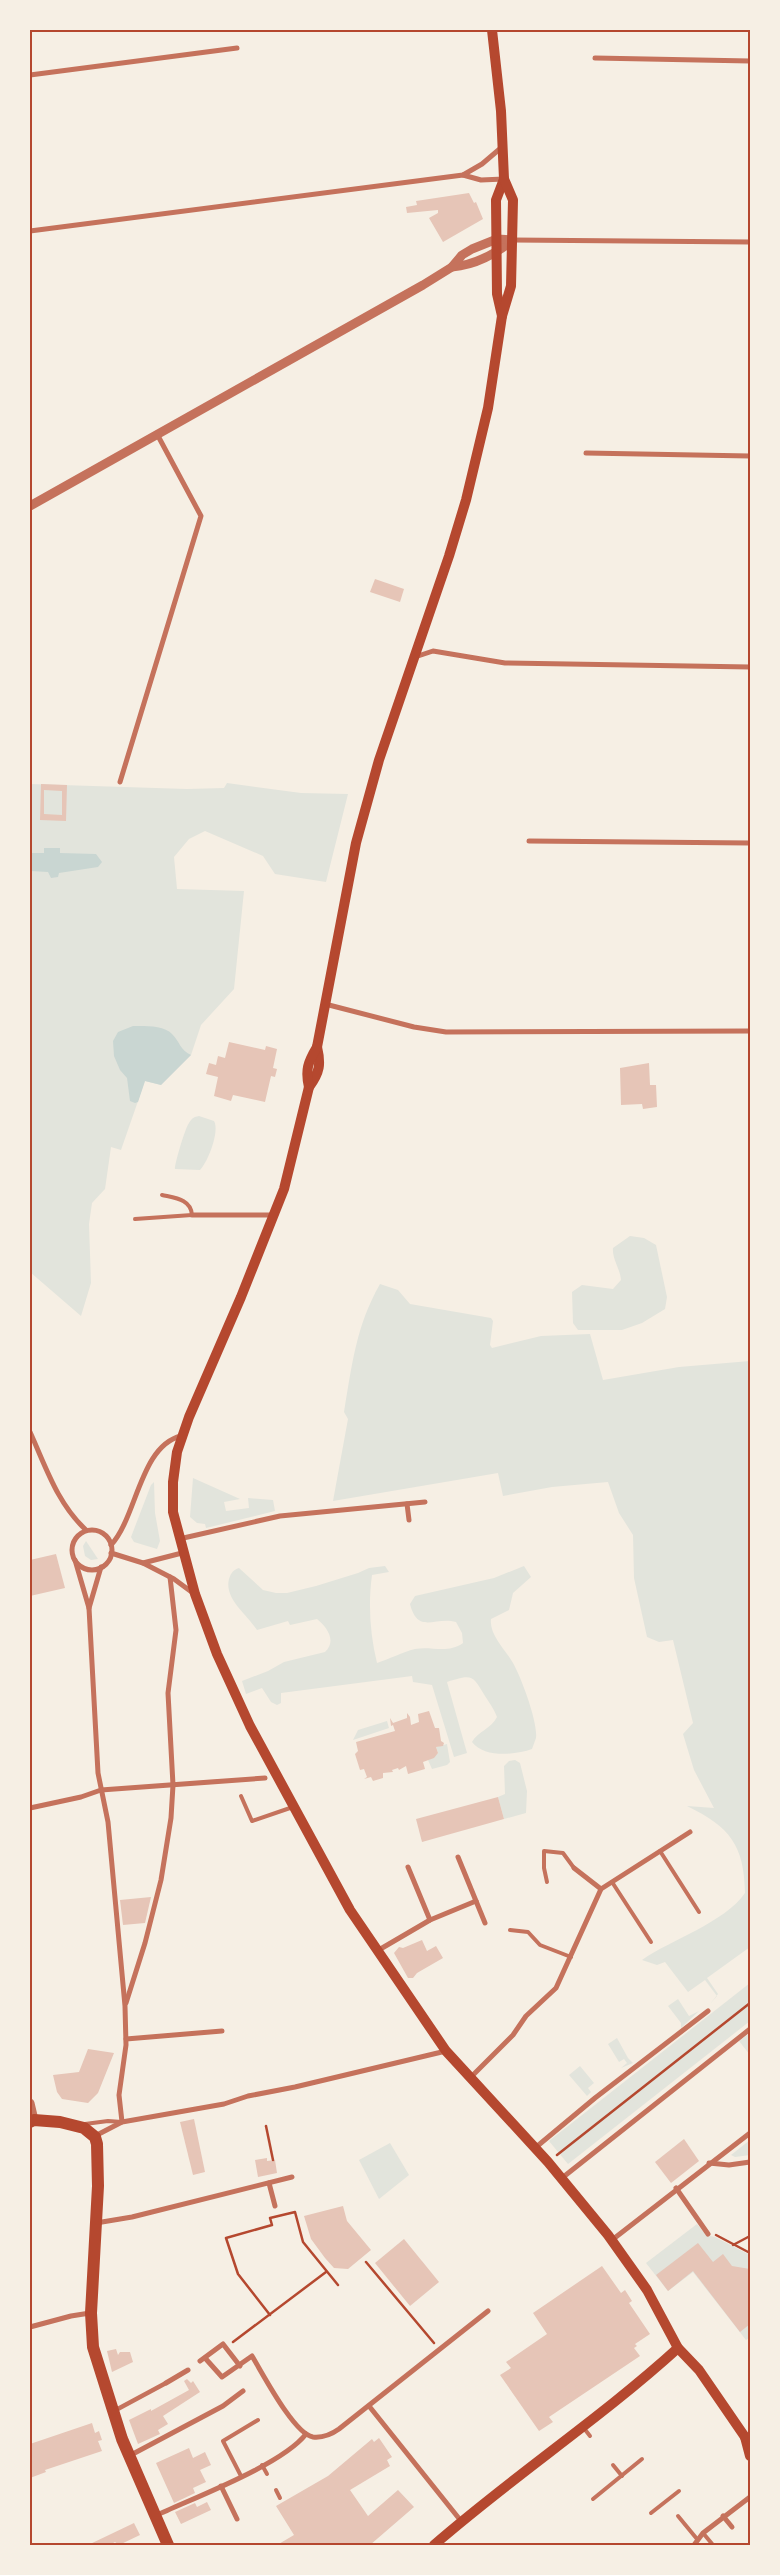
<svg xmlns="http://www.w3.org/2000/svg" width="780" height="2575" font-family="'Crimson Pro',serif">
	<rect width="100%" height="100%" fill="#f6efe4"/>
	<g fill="#e2e4dc">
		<polygon points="227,783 301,793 348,794 326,882 275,874 263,856 205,831 189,839 174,857 177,889 244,891 234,989 201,1025 191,1055 161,1085 145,1081 121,1150 111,1147 105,1189 92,1203 89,1224 91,1283 81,1316 30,1272 30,784 187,789 224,788"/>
		<path d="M199,1116l15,5c6,10 -6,41 -14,49l-25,-1c-1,-3 10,-41 14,-46 3,-5 5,-6 10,-7z"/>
		<path d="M630,1236l14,2 12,7 11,52 -2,12 -23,14 -20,7h-44l-5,-7 -1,-31 10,-7 31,4 8,-9c-1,-12 -9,-21 -8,-32z"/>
		<path d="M380,1284l18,6 12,14 81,14 2,3 -3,24 2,3 49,-12 49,-2 13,46 76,-13 71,-6v586l-43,31 11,16 -8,10 7,-8 -12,-16 -17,12 -23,-30 -8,3 -15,-5c30,-21 82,-37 103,-67 -1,-48 -15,-66 -58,-87l27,2 -20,-38 -11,-36 10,-11 -20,-83 -14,2 -12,-5 -13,-59 -1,-43 -14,-22 -11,-31 -56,5 -49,9 -5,-23 -165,28 15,-82 -4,-7c8,-47 12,-86 36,-128z"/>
		<polygon points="193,1478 240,1499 224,1502 226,1511 249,1508 248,1498 273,1500 275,1511 206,1528 205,1524 197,1523 190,1517"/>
		<polygon points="154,1482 155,1513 160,1541 157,1549 134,1542 131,1537 151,1485"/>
		<polygon points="86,1541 98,1559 91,1560 85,1556 83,1546"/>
		<path d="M385,1566l4,6 -17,3c-4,29 -2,59 5,88 13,-4 25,-11 38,-14 17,-3 33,5 48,-6l-1,-10 -6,-11c-21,-6 -38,13 -46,-18l5,-8 79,-18 30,-12 7,11 -18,16 -4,17 -18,9c-2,16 15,31 22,44 8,14 25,59 23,75 -1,3 -3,8 -4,11 -17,6 -48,9 -60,-7 6,-11 19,-13 25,-25 -3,-8 -7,-13 -12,-21 -13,-21 -12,-22 -38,-14l20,71 -13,4 -22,-72 -19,-3 -1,-6 -131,17v10l-4,2 -6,-3 -9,-14 -16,6 -4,-13 26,-10 16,-9 41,-10c12,-11 2,-25 -8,-33l-27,6 -2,-4 -31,9c-10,-16 -33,-31 -28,-51 2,-6 4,-9 10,-11l24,22 13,3h11l29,-7 42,-13 11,-5z"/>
		<polygon points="387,1721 389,1728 353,1740 358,1730"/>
		<polygon points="447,1744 450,1762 447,1765 432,1769 428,1760 438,1753 436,1747"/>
		<polygon points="515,1760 520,1763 527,1791 526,1813 504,1819 498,1797 505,1794 504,1766 509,1761"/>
		<polygon points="750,1983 750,2021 568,2164 549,2141"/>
		<polygon points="678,1999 689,2016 699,2011 681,2028 681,2023 668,2006"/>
		<polygon points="750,2033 750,2055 739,2041"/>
		<polygon points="617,2038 628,2058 633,2063 621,2068 627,2063 624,2059 619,2062 608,2044"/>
		<polygon points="580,2066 594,2083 588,2088 591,2092 587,2096 569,2075"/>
		<polygon points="750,2140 750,2155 735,2157 731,2155"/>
		<polygon points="390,2143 409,2175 379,2199 359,2160"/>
		<polygon points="697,2224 706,2235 715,2237 750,2255 750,2337 746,2340 693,2272 668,2291 646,2263"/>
	</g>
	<g fill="#c9d6d2">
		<polygon points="44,848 60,848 60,853 96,854 102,862 98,867 59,873 58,877 51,878 48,872 30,871 30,853 44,853"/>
		<path d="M133,1026c11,0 31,-1 39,8 8,8 8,16 19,21l-30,30 -16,-4 -7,21 -3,1 -5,-2 -3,-23 -7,-8 -6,-14 -1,-15 5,-9z"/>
	</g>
	<g fill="#e6c5b7" fill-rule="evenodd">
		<polygon points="469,193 474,203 476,202 483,219 443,242 429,218 438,213 438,210 407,213 406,207 417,205 416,201"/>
		<polygon points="375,579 404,589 400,602 370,592"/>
		<path d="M41,784l26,1 -1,36 -26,-1zM44,790l18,1v24l-18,-1z"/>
		<polygon points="229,1042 265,1050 266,1046 277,1049 273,1068 277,1069 275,1077 271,1076 265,1102 233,1095 231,1101 214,1096 218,1077 206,1074 209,1063 216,1065 218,1056 225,1058"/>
		<polygon points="649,1063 650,1085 656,1085 657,1107 643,1109 642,1104 621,1105 620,1068"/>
		<polygon points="56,1554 65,1588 30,1596 30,1560"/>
		<polygon points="429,1711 435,1728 439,1728 441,1741 444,1743 443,1746 436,1747 438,1753 434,1758 423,1762 425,1769 408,1774 406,1766 399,1770 398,1768 392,1770 393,1772 383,1773 383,1778 373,1781 371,1777 364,1779 367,1777 364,1769 360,1770 355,1754 358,1751 356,1742 395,1731 393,1725 391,1726 390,1718 393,1723 407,1718 407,1713 410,1717 411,1725 419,1722 418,1714"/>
		<polygon points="498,1797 504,1819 422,1842 416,1819"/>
		<polygon points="151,1897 145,1923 123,1925 120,1900"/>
		<polygon points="422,1940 427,1951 436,1946 443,1958 417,1973 413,1978 408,1978 394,1953 399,1947 403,1948"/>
		<polygon points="88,2049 114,2053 98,2093 88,2103 62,2099 57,2092 53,2075 79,2072"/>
		<polygon points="194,2119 205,2172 193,2175 180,2122"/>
		<polygon points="684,2139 699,2161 671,2183 655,2162"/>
		<polygon points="267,2158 267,2161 275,2160 277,2173 258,2177 255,2160"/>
		<polygon points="343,2206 347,2221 371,2250 348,2269 334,2268 325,2258 311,2239 304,2216"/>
		<polygon points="404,2239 439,2282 410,2306 375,2263"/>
		<polygon points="698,2243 713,2262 723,2254 732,2266 750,2269 750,2324 740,2332 693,2271 668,2291 656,2275"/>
		<polygon points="602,2266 621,2293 625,2290 632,2301 629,2303 650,2334 635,2344 637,2346 634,2348 640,2356 549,2417 553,2422 539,2431 500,2375 511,2368 506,2362 547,2334 533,2313"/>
		<polygon points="116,2349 118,2355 120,2352 130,2352 133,2362 112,2372 107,2351"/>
		<polygon points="187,2379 191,2383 193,2381 200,2392 163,2416 168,2424 158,2430 160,2434 138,2444 129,2420 151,2409 151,2411 189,2390 184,2381"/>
		<polygon points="92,2423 95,2433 99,2431 102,2440 98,2441 102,2451 45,2470 46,2472 30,2478 30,2444"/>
		<polygon points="379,2438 392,2457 387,2460 390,2466 350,2490 368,2516 398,2490 414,2507 370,2545 335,2545 333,2543 331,2545 277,2545 294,2535 276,2506 328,2476 372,2439 374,2442"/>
		<polygon points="189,2448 193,2458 205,2452 211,2465 200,2470 206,2482 193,2488 195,2493 174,2503 156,2463"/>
		<polygon points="207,2502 211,2510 181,2524 175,2512 195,2503 197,2507"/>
		<polygon points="134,2523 140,2535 119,2545 115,2542 109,2545 88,2545"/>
	</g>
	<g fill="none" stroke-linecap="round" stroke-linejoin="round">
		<g stroke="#b5482f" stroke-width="2.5">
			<polyline points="266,2126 273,2160"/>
			<polyline points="557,2155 750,2003"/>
			<polyline points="716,2235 750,2253"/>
			<polyline points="733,2245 750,2236"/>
			<polyline points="366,2262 434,2343"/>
			<polyline points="270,2315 238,2274 226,2238 272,2225 270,2218 295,2212 303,2242 338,2285"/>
			<polyline points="233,2342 326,2272"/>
		</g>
		<g stroke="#c5725c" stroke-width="4">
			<path d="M135,1219l57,-4c-1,-16 -17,-17 -30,-20"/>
			<polyline points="241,1796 252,1821 293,1807"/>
			<polyline points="660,1851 699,1912"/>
			<polyline points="547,1882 544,1868 544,1851 563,1853 574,1868"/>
			<polyline points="612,1882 651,1942"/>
			<polyline points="510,1930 528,1932 540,1945 571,1957"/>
			<polyline points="85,2124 108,2121 122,2122"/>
			<polyline points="583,2427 590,2436"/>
			<polyline points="262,2465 267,2474"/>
			<polyline points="613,2465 622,2476"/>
			<polyline points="241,2476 223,2441 258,2420"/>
			<polyline points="276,2490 280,2498"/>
			<polyline points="593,2499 642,2459"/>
			<polyline points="651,2513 679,2491"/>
			<polyline points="678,2516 697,2539"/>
			<polyline points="703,2533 713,2545"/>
		</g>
		<polyline stroke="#c5725c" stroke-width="4.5" points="114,2411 166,2383"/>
		<g stroke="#c5725c" stroke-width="5">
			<polyline points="595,58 750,61"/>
			<polyline points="30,75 237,48"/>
			<polyline points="463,175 481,180 504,179"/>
			<polyline points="30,231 463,175 482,164 502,147"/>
			<polyline points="513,240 750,242"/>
			<polyline points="586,453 750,456"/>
			<polyline points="415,657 433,651 505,663 750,667"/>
			<polyline points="120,782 201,516 157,434"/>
			<polyline points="529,841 750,843"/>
			<polyline points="325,1004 414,1027 446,1032 750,1031"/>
			<polyline points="192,1215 274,1215"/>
			<path d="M30,1432c16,35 27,71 56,98"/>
			<polyline points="407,1504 409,1520"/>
			<circle cx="92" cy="1550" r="20"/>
			<polyline points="179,1539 280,1516 425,1502"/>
			<path d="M111,1545c26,-28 29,-99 70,-109"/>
			<polyline points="111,1553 143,1563 174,1579 193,1593"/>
			<polyline points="75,1560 89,1608 98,1773 108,1822 125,2006 126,2045 119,2095 122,2122"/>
			<polyline points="143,1563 182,1553"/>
			<polyline points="89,1608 101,1567"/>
			<polyline points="30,1808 81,1797 101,1790 265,1778"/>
			<polyline points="458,1857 485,1923"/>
			<polyline points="408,1867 430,1920"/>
			<polyline points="574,1868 601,1889"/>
			<polyline points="377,1951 430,1920 476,1901"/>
			<polyline points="126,2003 145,1943 161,1880 171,1818 173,1785 168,1693 176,1630 170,1577"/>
			<polyline points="126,2039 222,2031"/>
			<polyline points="470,2078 513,2035 526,2016 556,1988 601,1889 690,1832"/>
			<polyline points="95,2136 122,2122 224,2104 248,2096 295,2087 446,2051"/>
			<polyline points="535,2148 595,2098 708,2011"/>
			<polyline points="709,2163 729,2165 750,2162"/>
			<polyline points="562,2178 750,2029"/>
			<polyline points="269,2183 275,2206"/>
			<polyline points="676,2188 708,2234"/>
			<polyline points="96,2223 132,2217 292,2177"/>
			<polyline points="612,2240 750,2133"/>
			<polyline points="30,2327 71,2316 90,2313"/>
			<path d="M205,2358l17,19 30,-21c11,18 42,78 61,81 10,1 19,-3 26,-8l149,-118"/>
			<polyline points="200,2361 223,2344 240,2366"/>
			<polyline points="166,2383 188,2370"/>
			<polyline points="369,2406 461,2521"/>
			<polyline points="129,2456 223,2406 243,2391"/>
			<polyline points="221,2486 237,2519"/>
			<path d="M155,2516c38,-18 127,-51 151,-82"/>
			<polyline points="723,2516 732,2527"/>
			<polyline points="694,2545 703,2533 750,2497"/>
		</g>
		<g stroke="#c5725c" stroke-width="9">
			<path d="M452,267c24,-2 43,-13 61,-27"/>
			<polyline points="30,506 423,285 452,267 462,255 472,249 497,239 513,240"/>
			<polyline points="30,2103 34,2120"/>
		</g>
		<g stroke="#b5482f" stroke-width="10">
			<polyline points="502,316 497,294 496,200 504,179"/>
			<path d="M317,1047c4,17 3,25 -8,40l-25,102 -43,108 -52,120 -12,35 -4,30v30l22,82 22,60 33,72 100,184 96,141 102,111 60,73 39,55 31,58 21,22 46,67 5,4"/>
			<path d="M309,1087c-4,-17 -1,-25 8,-40l39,-204 23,-83 70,-204 17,-56 22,-92 14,-92 9,-30 2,-86 -9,-21 -3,-68 -9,-81"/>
			<polyline points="745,2437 750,2456"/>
			<path d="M434,2545c79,-69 167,-127 244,-197"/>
		</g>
		<polyline stroke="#b5482f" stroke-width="12" points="30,2122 34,2120 60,2122 84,2128 95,2137 97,2144 98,2186 91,2313 93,2347 122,2439 168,2545"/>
	</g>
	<rect width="780" height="2575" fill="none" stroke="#f6efe4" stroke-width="62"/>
	<rect x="31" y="31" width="718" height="2513" fill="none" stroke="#b5482f" stroke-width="2"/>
</svg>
